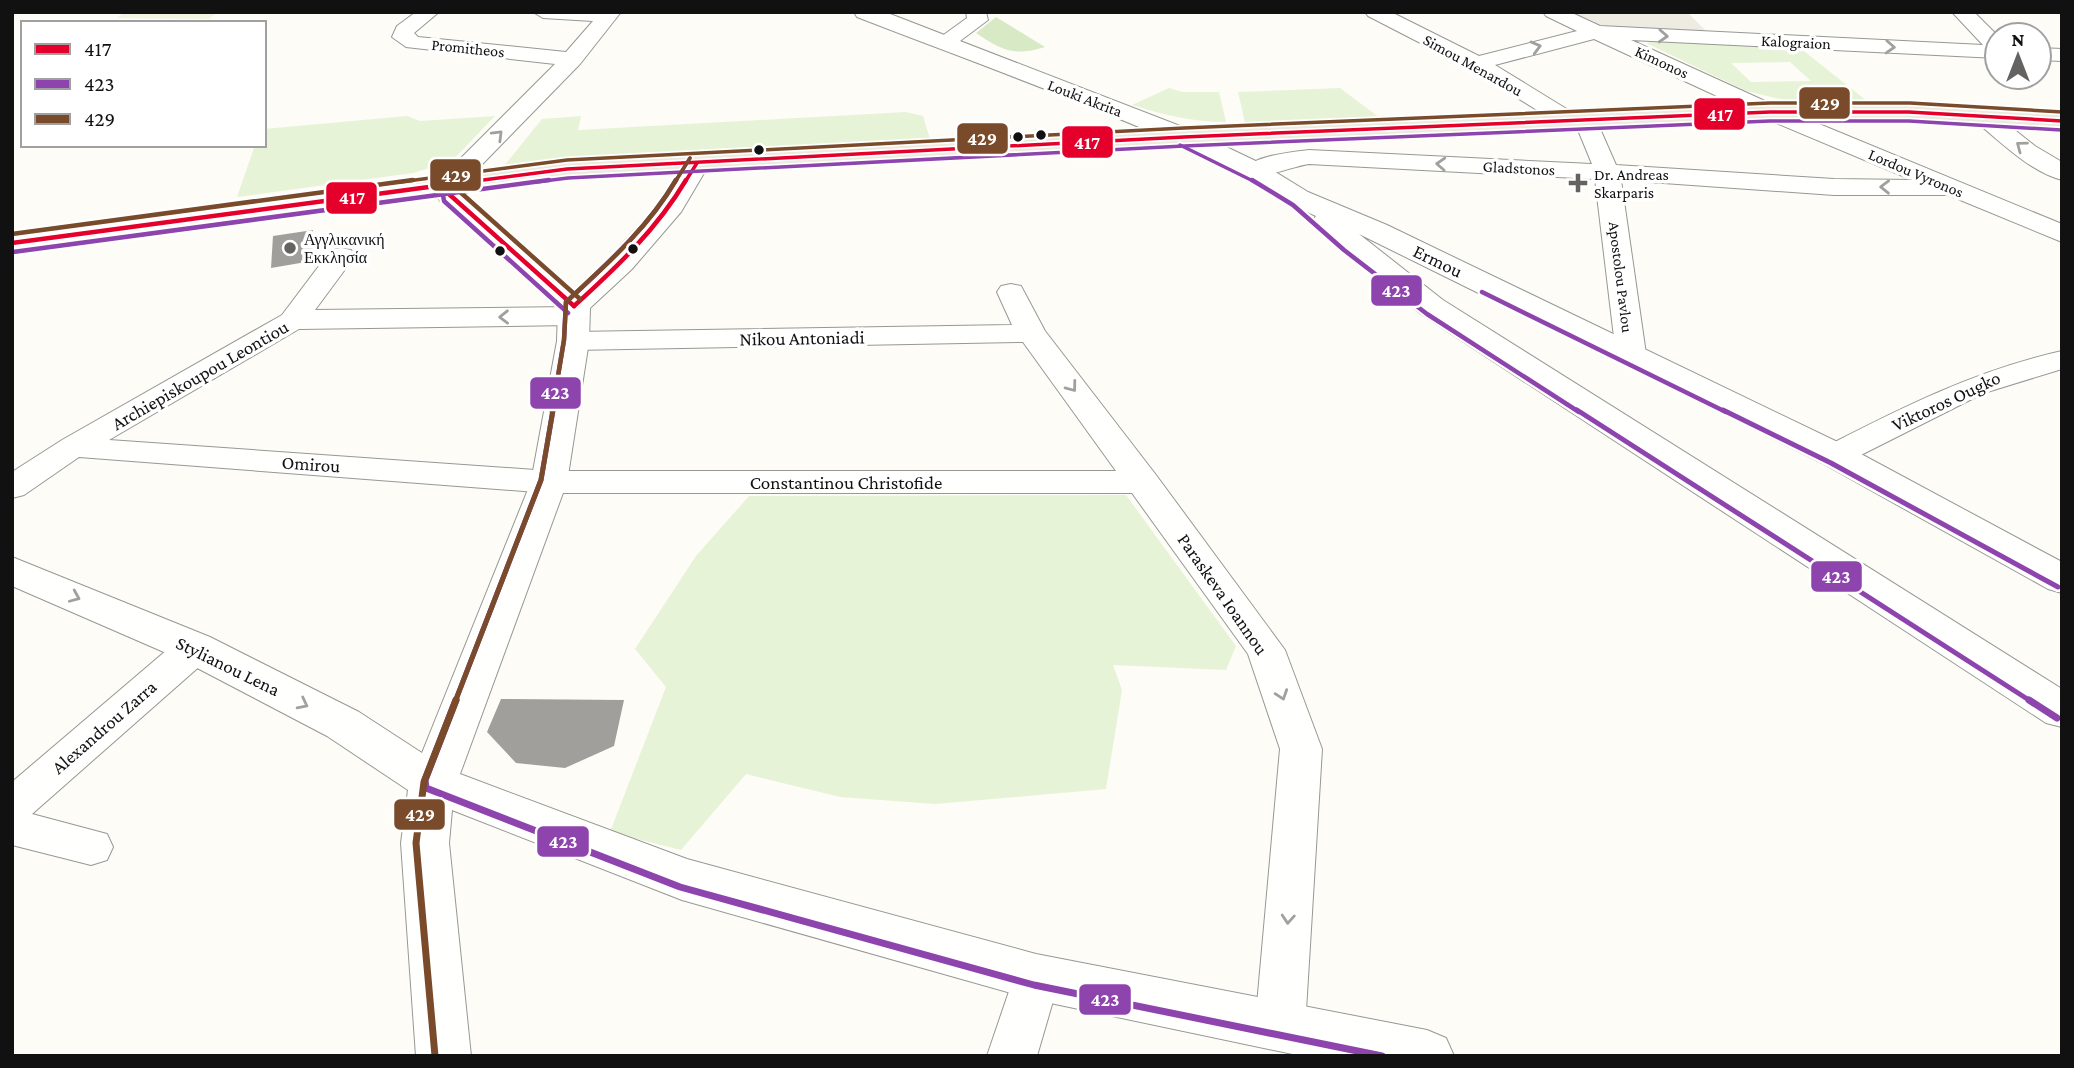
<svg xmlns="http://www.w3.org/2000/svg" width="2074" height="1068" font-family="'Crimson Pro',serif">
	<rect width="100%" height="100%" fill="#fdfcf7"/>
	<g fill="#e7f3d7" fill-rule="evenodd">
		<path d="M1656,41l144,7 67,53 -83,-1 -38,-9 -100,-48zM1790,62l21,19 -60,1 -20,-19z"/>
		<path d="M1169,88l13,4h37l7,30c-33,0 -62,-7 -94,-17z"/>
		<polygon points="1340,88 1384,121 1246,127 1238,92"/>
		<polygon points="906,112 923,116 931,142 504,166 542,119 581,116 578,130"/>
		<polygon points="407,116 420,121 495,116 452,161 413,173 237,197 255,145 264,145 264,129"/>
		<polygon points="1126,495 1236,646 1226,670 1113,665 1122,690 1106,789 935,804 840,797 746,774 681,850 610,832 666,687 635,649 696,556 749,496"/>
	</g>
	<path fill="#d8eac5" d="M996,17l49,30c-31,10 -44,3 -69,-14z"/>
	<polygon fill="#f0f6e1" points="125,12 218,12 209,19 117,18"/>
	<polygon fill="#edebe2" points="1571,12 1687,12 1708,33 1614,27 1600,25"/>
	<g fill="#a19f9c">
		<polygon points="313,230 312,261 271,268 273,236"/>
		<polygon points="501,699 624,700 614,746 565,768 516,763 487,732"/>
	</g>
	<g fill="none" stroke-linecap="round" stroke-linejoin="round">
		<g stroke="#979795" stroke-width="2">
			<g id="minor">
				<polygon points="416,12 439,12 414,33 418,37 566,52 593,21 543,18 533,12 621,12 580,64 459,188 450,190 441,188 438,183 441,178 555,64 406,47 392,37 397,26"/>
				<polygon points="966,12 986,12 988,20 952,47 938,47 935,43 938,39 967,18"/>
				<path d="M1365,12h26l88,44 98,-25 -31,-15 -3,-4h27l30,14 383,19 -31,-33h22l23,23v23l-366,-18 147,67 284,117v18l-114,-47h-114l-213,-15 25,174 -4,6 -11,3 -11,-3 -4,-6 -21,-175 -286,-15c-19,3 -48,16 -64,12l-3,-5c10,-15 49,-19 67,-21l283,14 -16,-39h-15l-92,-57 -101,-52zM1594,39l168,78 150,63 -78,-1 -218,-14 -22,-50 -8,-2 -8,3 -83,-51z"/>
				<polygon points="2039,48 2062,49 2062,61 2039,60"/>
				<path d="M1983,109l8,2 44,35 27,16v18c-32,-8 -62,-39 -87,-59l-3,-5 3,-5z"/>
				<polygon points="341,248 351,250 355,256 315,310 572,307 582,310 586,316 582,322 572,325 299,329 109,440 549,471 1116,471 1023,342 573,350 563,347 558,341 563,335 573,332 1012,325 997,292 1001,286 1011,284 1021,286 1045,331 1156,475 1285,650 1322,749 1305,1027 1297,1043 1280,1050 1263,1043 1255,1027 1280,749 1248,654 1132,493 549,493 79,457 24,495 12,498 12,472 62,440 282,315 331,250"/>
				<path d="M2062,351v18l-78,24 -137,69 -12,3 -12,-3 -4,-7 4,-7c78,-40 153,-78 239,-97z"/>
				<polygon points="195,634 209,638 214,648 209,658 32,814 107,834 113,847 107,860 91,865 12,845 12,782 181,638"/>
				<polygon points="1036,956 1053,962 1060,977 1037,1056 987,1056 1019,962"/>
			</g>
		</g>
		<g stroke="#979795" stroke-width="2">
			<g id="tertiary">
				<path d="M854,12h31l308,119 71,34 44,27 79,33 461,222 214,115v31l-14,-4 -226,-126 -463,-229 84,66 619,389v38l-16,-4 -625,-409 -105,-86 -4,-6 4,-6c-49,-21 -93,-52 -142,-74 -103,-45 -211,-84 -317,-125z"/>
				<path d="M697,155l9,2 4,6 -29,49 -49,57 -42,39 -1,33 -22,141 -107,292 227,85 349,95 391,76 19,8 8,18h-152l-266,-56 -354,-100 -230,-90 -3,33 22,213h-55l-15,-213 7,-53 -81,-54 -147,-77 -168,-73v-29l198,80 149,75 63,41 109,-271 26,-141 1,-33 -118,-107c-5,-8 -5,-16 0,-24l10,-2 10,2 4,6v10l110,97 36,-33 50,-55 28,-45z"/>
			</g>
		</g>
		<g stroke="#858482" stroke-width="2">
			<polygon id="primary" points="1770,104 1909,104 2062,113 2062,129 1909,120 1770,120 1184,145 567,177 12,252 12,234 567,161 1184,129"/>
		</g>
		<use href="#minor" fill="#fffffe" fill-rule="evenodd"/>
		<use href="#tertiary" fill="#fffffe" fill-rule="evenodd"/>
		<use href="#primary" fill="#ede9dc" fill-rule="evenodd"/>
		<g stroke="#fff" stroke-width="7">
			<g id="bus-1-far1">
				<polyline points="468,182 567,169 1184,137 1770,112 1909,112 2062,121"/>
				<polyline points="685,182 697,163"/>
			</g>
		</g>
		<g stroke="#fff" stroke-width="9">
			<g id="bus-1">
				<polyline points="450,183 450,195 574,306"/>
				<polyline points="12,243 481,180"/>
				<path d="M574,306c42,-38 83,-77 112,-126"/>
			</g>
		</g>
		<g stroke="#fff" stroke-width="7">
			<g id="bus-2-far3">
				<polyline points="1180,145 1255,182"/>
				<polyline points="536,182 568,178 1184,146 1770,121 1909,121 2061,130"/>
				<polyline points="675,182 690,158"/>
			</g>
		</g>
		<g stroke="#fff" stroke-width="9">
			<g id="bus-2-far2">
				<polyline points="1252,180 1293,205 1344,250 1427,314 1579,412"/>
				<polyline points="441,183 444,201 568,313"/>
				<polyline points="13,252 549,180"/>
				<polyline points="1482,292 1726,412"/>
				<path d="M552,412l12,-72 2,-38c40,-37 82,-74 110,-122"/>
			</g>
		</g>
		<g stroke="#fff" stroke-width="10">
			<g id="bus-2-far1">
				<polyline points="1577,410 2032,702"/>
				<polyline points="1723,410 1831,463 2058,587"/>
				<polyline points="455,702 541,480 553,410"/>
			</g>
		</g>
		<g stroke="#fff" stroke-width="12">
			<g id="bus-2">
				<polyline points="456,700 425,780 426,788 680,887 1034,985 1382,1056"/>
				<polyline points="2029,700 2057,718"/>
			</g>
		</g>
		<g stroke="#fff" stroke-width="7">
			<g id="bus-3-far3">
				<polyline points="400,182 567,160 1184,128 1770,103 1910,103 2062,112"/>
				<polyline points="675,182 690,158"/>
			</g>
		</g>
		<g stroke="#fff" stroke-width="9">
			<g id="bus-3-far2">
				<polyline points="459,183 459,191 580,299"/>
				<polyline points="12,234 413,180"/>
				<path d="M552,412l12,-72 2,-38c40,-37 82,-74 110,-122"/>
			</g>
		</g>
		<g stroke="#fff" stroke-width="10">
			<polyline id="bus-3-far1" points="455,702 541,480 553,410"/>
		</g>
		<g stroke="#fff" stroke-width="12">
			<polyline id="bus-3" points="435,1056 416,843 424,782 456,700"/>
		</g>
		<use href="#bus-1-far1" stroke="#e4002b" stroke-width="3.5"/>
		<use href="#bus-1" stroke="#e4002b" stroke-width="4.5"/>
		<use href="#bus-2-far3" stroke="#8e44ad" stroke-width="3.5"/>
		<use href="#bus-2-far2" stroke="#8e44ad" stroke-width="4.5"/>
		<use href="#bus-2-far1" stroke="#8e44ad" stroke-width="5"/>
		<use href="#bus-2" stroke="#8e44ad" stroke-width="7"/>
		<use href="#bus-3-far3" stroke="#7a4b2a" stroke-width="3.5"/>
		<use href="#bus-3-far2" stroke="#7a4b2a" stroke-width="4.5"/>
		<use href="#bus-3-far1" stroke="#7a4b2a" stroke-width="5"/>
		<use href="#bus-3" stroke="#7a4b2a" stroke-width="7"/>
	</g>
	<defs><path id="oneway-chevron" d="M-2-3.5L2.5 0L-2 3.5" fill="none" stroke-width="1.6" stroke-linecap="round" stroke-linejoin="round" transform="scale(1.75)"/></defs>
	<g stroke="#a0a09f">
		<use href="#oneway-chevron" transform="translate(1663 36) rotate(3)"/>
		<use href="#oneway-chevron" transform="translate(1536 47) rotate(-15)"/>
		<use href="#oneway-chevron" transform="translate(1890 47) rotate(3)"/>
		<use href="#oneway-chevron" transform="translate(498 135) rotate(-45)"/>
		<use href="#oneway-chevron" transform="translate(2021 146) rotate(-143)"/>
		<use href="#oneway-chevron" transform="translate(1441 164) rotate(-177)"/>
		<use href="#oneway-chevron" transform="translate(1885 187) rotate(-179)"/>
		<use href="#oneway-chevron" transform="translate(504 317) rotate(179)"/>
		<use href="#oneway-chevron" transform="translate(1072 387) rotate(53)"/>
		<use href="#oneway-chevron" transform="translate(75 597) rotate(23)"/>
		<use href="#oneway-chevron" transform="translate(1282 695) rotate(71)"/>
		<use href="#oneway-chevron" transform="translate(303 704) rotate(27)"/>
		<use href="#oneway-chevron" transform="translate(1288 919) rotate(94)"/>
	</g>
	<g fill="#111" stroke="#fff" stroke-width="2.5">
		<circle cx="1041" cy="135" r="6"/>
		<circle cx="1018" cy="137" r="6"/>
		<circle cx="759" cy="150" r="6"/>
		<circle cx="633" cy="249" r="6"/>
		<circle cx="500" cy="251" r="6"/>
	</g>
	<g fill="#646362" stroke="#fff" stroke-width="2.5">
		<path d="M1574.5 172.5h7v7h7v7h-7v7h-7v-7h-7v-7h7z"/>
		<circle cx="290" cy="248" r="7"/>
	</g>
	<g text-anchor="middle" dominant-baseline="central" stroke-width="7" stroke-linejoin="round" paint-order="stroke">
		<g font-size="16" fill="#111" stroke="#fff">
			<text transform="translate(1796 42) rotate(3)">Kalograion</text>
			<text transform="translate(468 48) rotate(6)">Promitheos</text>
			<text transform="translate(1662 62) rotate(25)">Kimonos</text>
			<text transform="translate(1473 65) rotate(29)">Simou Menardou</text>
			<text transform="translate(1085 98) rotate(21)">Louki Akrita</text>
			<text transform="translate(1519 168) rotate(3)">Gladstonos</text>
			<text transform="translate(1916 173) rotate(23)">Lordou Vyronos</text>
			<text transform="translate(1621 277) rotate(83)">Apostolou Pavlou</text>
		</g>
		<g font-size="16" fill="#111" stroke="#fff" text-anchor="start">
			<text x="1594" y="174">Dr. Andreas<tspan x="1594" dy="18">Skarparis</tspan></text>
			<text x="304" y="239">Αγγλικανική<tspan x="304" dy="18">Εκκλησία</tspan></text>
		</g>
		<g font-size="19" fill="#111" stroke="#fff">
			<text transform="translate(1438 261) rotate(26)">Ermou</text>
			<text transform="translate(802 338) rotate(-1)">Nikou Antoniadi</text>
			<text transform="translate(200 375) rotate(-30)">Archiepiskoupou Leontiou</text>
			<text transform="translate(1946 401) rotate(-25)">Viktoros Ougko</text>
			<text transform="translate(311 464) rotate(4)">Omirou</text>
			<text x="846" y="482">Constantinou Christofide</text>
			<text transform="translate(1223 594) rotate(55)">Paraskeva Ioannou</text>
			<text transform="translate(228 666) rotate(26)">Stylianou Lena</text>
			<text transform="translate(104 727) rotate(-41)">Alexandrou Zarra</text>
		</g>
	</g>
	<g stroke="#fff" stroke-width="2.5">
		<rect x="1798" y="86" width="53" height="34" rx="7" fill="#7a4b2a"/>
		<rect x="1693" y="97" width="53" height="34" rx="7" fill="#e4002b"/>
		<rect x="956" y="122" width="53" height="33" rx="7" fill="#7a4b2a"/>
		<rect x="1061" y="125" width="53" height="34" rx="7" fill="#e4002b"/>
		<rect x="429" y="158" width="53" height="34" rx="7" fill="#7a4b2a"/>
		<rect x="325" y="181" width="53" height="34" rx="7" fill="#e4002b"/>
		<rect x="1370" y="274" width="53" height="33" rx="7" fill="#8e44ad"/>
		<rect x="529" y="376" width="53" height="34" rx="7" fill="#8e44ad"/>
		<rect x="1810" y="560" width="53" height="33" rx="7" fill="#8e44ad"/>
		<rect x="393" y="798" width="53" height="33" rx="7" fill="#7a4b2a"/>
		<rect x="536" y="825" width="54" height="33" rx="7" fill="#8e44ad"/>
		<rect x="1078" y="983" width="54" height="33" rx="7" fill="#8e44ad"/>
	</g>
	<g font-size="19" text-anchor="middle" font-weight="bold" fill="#fff">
		<text x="1825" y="110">429</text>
		<text x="1720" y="121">417</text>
		<text x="982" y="145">429</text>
		<text x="1087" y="149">417</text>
		<text x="456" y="182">429</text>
		<text x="352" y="204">417</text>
		<text x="1396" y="297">423</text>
		<text x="555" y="399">423</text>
		<text x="1836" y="583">423</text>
		<text x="420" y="821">429</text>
		<text x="563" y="848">423</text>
		<text x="1105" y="1006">423</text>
	</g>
	<rect width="2074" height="1068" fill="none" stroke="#111111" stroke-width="28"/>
	<rect x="21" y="21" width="245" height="126" fill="#ffffff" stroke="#a0a0a0" stroke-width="2"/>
	<rect x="35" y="44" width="35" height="10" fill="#e4002b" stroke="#a0a0a0" stroke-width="2"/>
	<text x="84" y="56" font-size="21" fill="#111111">417</text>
	<rect x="35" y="79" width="35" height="10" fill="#8e44ad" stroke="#a0a0a0" stroke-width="2"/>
	<text x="84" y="91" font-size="21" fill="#111111">423</text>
	<rect x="35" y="114" width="35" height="10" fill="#7a4b2a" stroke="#a0a0a0" stroke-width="2"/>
	<text x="84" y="126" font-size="21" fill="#111111">429</text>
	<g transform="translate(2018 56)"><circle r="33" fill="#ffffff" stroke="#a0a0a0" stroke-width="2"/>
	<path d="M0-5L12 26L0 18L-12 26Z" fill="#646362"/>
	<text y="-10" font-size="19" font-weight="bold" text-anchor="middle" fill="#111111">N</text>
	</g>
</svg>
